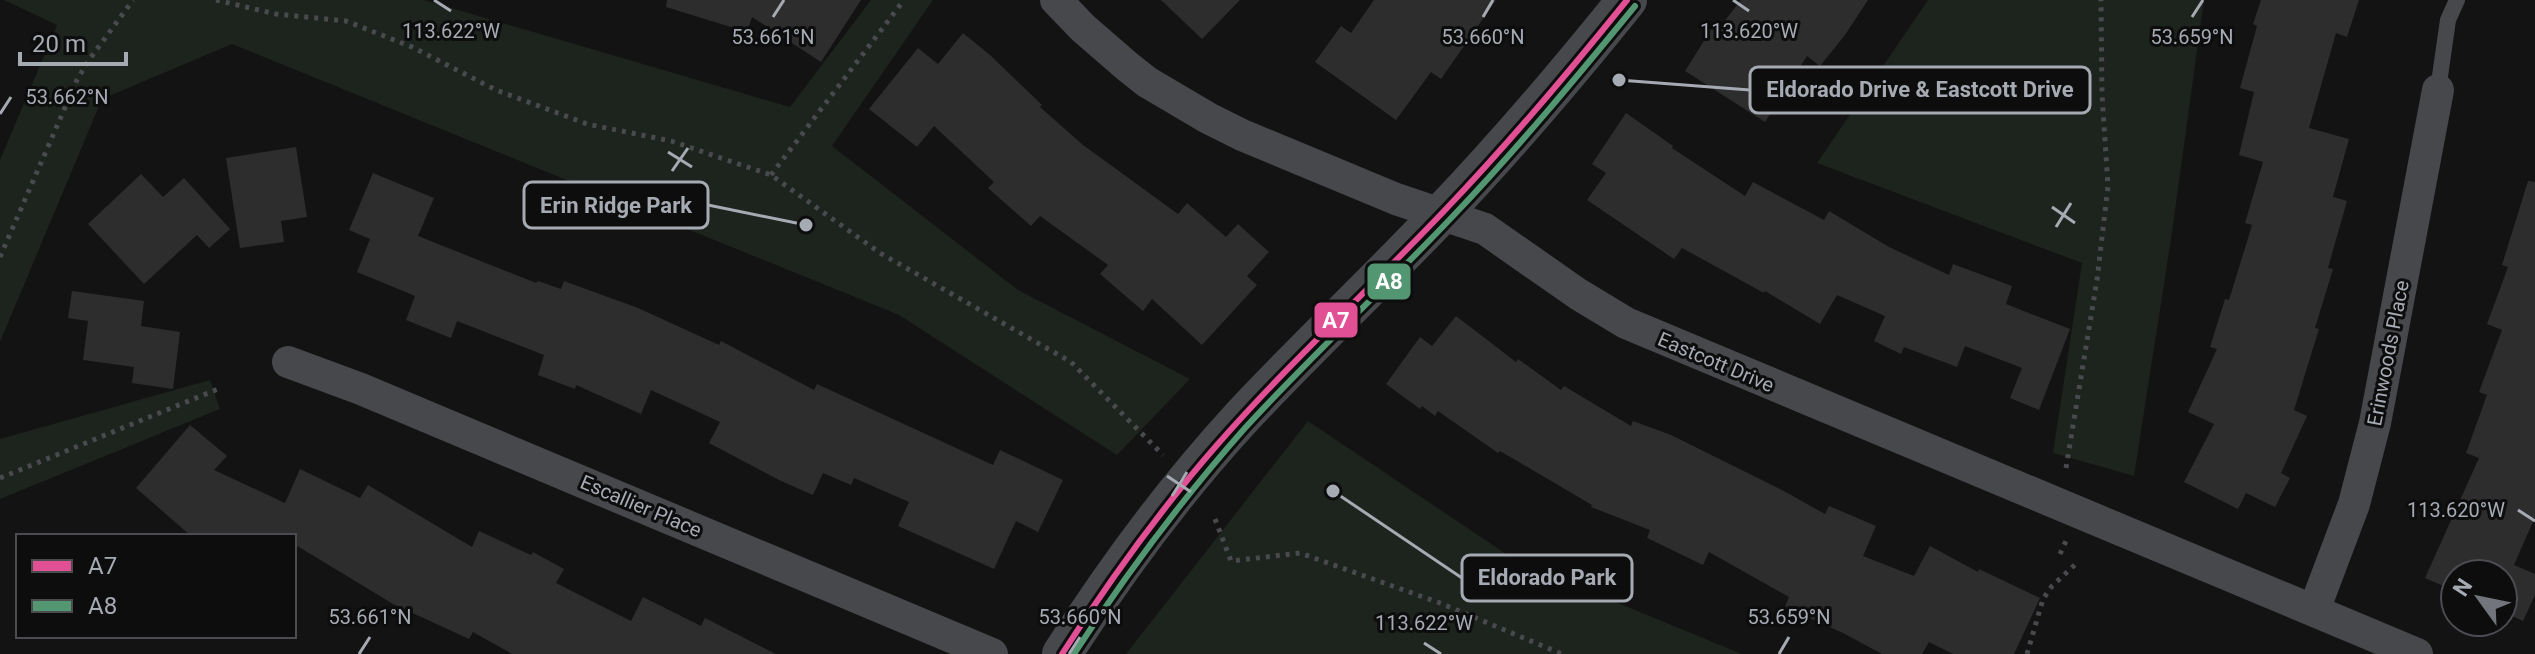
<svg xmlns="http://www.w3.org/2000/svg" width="2535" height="654" font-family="Roboto,sans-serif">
	<rect width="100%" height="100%" fill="#131313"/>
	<g fill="#1d231d">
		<polygon points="4,0 424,0 790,107 871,0 933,0 832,146 1018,290 1190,379 1117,455 899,315 232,44 102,99 0,342 0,160 57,25"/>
		<polygon points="1928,0 2204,0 2171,239 2134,476 2053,453 2082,263 1817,163"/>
		<polygon points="210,380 220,409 0,499 0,439"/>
		<polygon points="1308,421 1518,562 1742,654 1126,654"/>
	</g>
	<g fill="#2d2d2e">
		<polygon points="667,0 861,0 821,62 752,17 747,32 666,7"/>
		<polygon points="1161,0 1240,0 1202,39"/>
		<polygon points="1374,0 1496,0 1441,79 1431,72 1396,120 1315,62 1341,26 1351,33"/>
		<polygon points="1741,0 1868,0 1845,35 1820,66 1807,56 1765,122 1685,71 1714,25 1719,28"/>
		<polygon points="2261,0 2359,0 2347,37 2336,33 2309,128 2349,139 2333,197 2347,201 2328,268 2333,269 2315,328 2319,329 2294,410 2307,416 2281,473 2290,478 2275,507 2246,493 2238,509 2184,482 2214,424 2188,412 2217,349 2210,347 2225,299 2229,300 2252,225 2245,223 2263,162 2239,155 2254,92 2240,88 2257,26 2253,24"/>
		<polygon points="963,33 990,55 1042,105 1040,107 1083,145 1178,214 1187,203 1226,237 1238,224 1269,252 1247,276 1257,285 1202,345 1152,299 1143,311 1100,274 1108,265 1040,216 1031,226 988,188 994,182 934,126 917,147 869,109 918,48 938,64"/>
		<polygon points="1626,113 1673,146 1672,148 1745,196 1753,182 1824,220 1829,211 1889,247 1949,275 1953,264 2012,286 2006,304 2070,329 2039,410 2010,398 2022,368 1965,346 1957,367 1904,347 1901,354 1874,341 1885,316 1837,295 1820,324 1765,291 1764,293 1682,248 1674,259 1587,200 1606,173 1592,164"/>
		<polygon points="296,147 307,217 281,221 284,242 240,248 226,158"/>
		<polygon points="373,173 434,198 418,236 536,283 538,281 561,289 564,281 638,308 719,345 721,341 814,390 817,384 993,465 1000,450 1063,480 1038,532 1016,521 994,569 898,526 909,502 854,478 851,485 823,473 813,495 779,480 709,443 720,422 651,390 641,414 576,385 575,389 538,375 544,355 457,321 451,338 406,320 415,296 357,272 370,239 349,230"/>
		<polygon points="141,174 163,197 184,178 230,229 209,248 197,235 144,284 88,224"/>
		<polygon points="2528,181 2535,182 2535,517 2514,565 2535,574 2535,595 2523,621 2503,612 2503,574 2455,574 2455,591 2425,578 2479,458 2466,453 2487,395 2479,392 2502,330 2487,324 2508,267 2502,265"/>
		<polygon points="72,291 144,301 141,326 180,332 173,389 132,383 134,367 83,360 88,321 68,318"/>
		<polygon points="1456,316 1516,362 1518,359 1561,390 1564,386 1631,426 1633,421 1671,435 1782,490 1825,514 1829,506 1876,526 1863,556 1914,576 1930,546 1978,572 1979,569 2040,598 2014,654 1953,654 1929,642 1922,654 1882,654 1843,633 1785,607 1789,597 1709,552 1703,565 1647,538 1650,530 1591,507 1592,505 1500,451 1498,453 1438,411 1435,416 1422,406 1420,409 1386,384 1420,337 1432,346"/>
		<polygon points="190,425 227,456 214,470 285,503 300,469 360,498 368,485 472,547 479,531 531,555 533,552 564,569 556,583 631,621 643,597 701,626 705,618 776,654 512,654 473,632 469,639 393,604 294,544 294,536 191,536 136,488"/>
	</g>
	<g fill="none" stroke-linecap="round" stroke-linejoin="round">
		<g stroke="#494a4d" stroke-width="5" stroke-dasharray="4 6" stroke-linecap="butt">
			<polyline points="216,0 276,14 346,21 412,47 496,90 587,124 671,141 771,175 880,253 1071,362 1163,455"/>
			<polyline points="771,175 904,0"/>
			<polyline points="0,257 77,80 89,60 133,0"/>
			<polyline points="2066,468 2097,280 2108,186 2102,95 2101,0"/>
			<polyline points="0,478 218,389"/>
			<polyline points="1215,519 1231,561 1300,553 1440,603 1562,654"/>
			<polyline points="2060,554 2066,541"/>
			<polyline points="2027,654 2043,599 2052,586 2078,562"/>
		</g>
		<polyline stroke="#47484b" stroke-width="16" points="2438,90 2448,20 2457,0"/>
		<g stroke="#47484b" stroke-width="32">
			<polyline points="1056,0 1083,28 1128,67 1147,82 1208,118 1242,135 1396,199 1485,229 1578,294 1626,323 2417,654"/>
			<polyline points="288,362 361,389 992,654"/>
			<polyline points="2314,610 2354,504 2375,423 2438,90"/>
		</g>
		<path stroke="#47484b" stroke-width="40" d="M1062,654c53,-83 112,-163 179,-236 66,-71 137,-137 204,-208 64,-67 124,-138 182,-210"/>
		<g stroke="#0d0d0e" stroke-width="12">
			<path id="bus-1" d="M1062,654c47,-73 98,-144 155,-209 72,-82 153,-156 228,-235 64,-67 124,-138 182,-210"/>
		</g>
		<g stroke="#0d0d0e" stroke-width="12">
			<path id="bus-2" d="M1074,654c52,-80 108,-155 171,-226 67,-73 140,-140 208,-212 64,-67 123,-138 182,-210"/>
		</g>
		<use href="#bus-1" stroke="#e15095" stroke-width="6"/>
		<use href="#bus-2" stroke="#539772" stroke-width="6"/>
	</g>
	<path fill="none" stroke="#a5aab3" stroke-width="3" d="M434,0l17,11M1733,0l16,11M773,17l11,-17M1483,17l10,-17M2192,17l11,-17M0,114l11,-17M668,152l24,15M672,171l16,-23M2052,207l23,16M2056,227l15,-24M1167,476l24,16M1172,496l15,-24M2518,510l17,11M1424,643l17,11M359,654l11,-17M1069,654l11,-17M1779,654l10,-17"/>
	<g text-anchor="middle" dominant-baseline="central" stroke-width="6" stroke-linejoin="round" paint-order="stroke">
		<g font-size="20" fill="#a5aab3" stroke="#0d0d0e">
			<text transform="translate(2388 353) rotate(-79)">Erinwoods Place</text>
			<text transform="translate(1716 362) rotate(23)">Eastcott Drive</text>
			<text transform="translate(641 506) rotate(23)">Escallier Place</text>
		</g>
	</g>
	<g font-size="20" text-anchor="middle" fill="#a5aab3" stroke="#0d0d0e" stroke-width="6" stroke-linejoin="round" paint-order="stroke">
		<text x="451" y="38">113.622°W</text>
		<text x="1749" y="38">113.620°W</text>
		<text x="773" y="44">53.661°N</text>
		<text x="1483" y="44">53.660°N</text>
		<text x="2192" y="44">53.659°N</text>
		<text x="67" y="104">53.662°N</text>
		<text x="2456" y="517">113.620°W</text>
		<text x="370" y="624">53.661°N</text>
		<text x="1080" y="624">53.660°N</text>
		<text x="1789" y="624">53.659°N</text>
		<text x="1424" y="630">113.622°W</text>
	</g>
	<path fill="none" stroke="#a5aab3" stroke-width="3" d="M1619 80L1750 90M806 225L708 205M1333 491L1462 578"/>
	<g fill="#a5aab3" stroke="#0d0d0e" stroke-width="3">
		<circle cx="1619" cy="80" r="8"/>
		<circle cx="806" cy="225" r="8"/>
		<circle cx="1333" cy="491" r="8"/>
	</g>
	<g fill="#0d0d0e" stroke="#a5aab3" stroke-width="3">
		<rect x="1750" y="67" width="340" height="46" rx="8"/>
		<rect x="524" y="182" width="184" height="46" rx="8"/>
		<rect x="1462" y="555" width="170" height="46" rx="8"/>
	</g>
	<g font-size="22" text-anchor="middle" font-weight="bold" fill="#a5aab3">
		<text x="1920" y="97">Eldorado Drive &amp; Eastcott Drive</text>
		<text x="616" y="213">Erin Ridge Park</text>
		<text x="1547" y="585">Eldorado Park</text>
	</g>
	<g stroke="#0d0d0e" stroke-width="3">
		<rect x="1366" y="262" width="46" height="39" rx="8" fill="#539772"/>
		<rect x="1313" y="301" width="46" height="38" rx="8" fill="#e15095"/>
	</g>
	<g font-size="22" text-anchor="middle" font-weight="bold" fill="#fff">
		<text x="1389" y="289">A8</text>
		<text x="1336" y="328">A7</text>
	</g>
	<rect x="16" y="534" width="280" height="104" fill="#0d0d0e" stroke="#4a4c50" stroke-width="2"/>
	<rect x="32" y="560" width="40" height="12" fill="#e15095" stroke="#4a4c50" stroke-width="2"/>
	<text x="88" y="574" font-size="24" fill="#a5aab3">A7</text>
	<rect x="32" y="600" width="40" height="12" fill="#539772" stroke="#4a4c50" stroke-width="2"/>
	<text x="88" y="614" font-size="24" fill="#a5aab3">A8</text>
	<g transform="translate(2479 598) rotate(303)"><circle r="38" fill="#0d0d0e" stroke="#4a4c50" stroke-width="2"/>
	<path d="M0-6L14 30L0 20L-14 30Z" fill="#72757b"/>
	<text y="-12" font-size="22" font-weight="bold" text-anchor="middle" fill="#a5aab3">N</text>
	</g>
	<path d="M20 52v12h106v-12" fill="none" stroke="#a5aab3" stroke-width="4"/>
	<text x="32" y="52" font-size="24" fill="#a5aab3" stroke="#0d0d0e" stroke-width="6" paint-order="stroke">20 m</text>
</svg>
